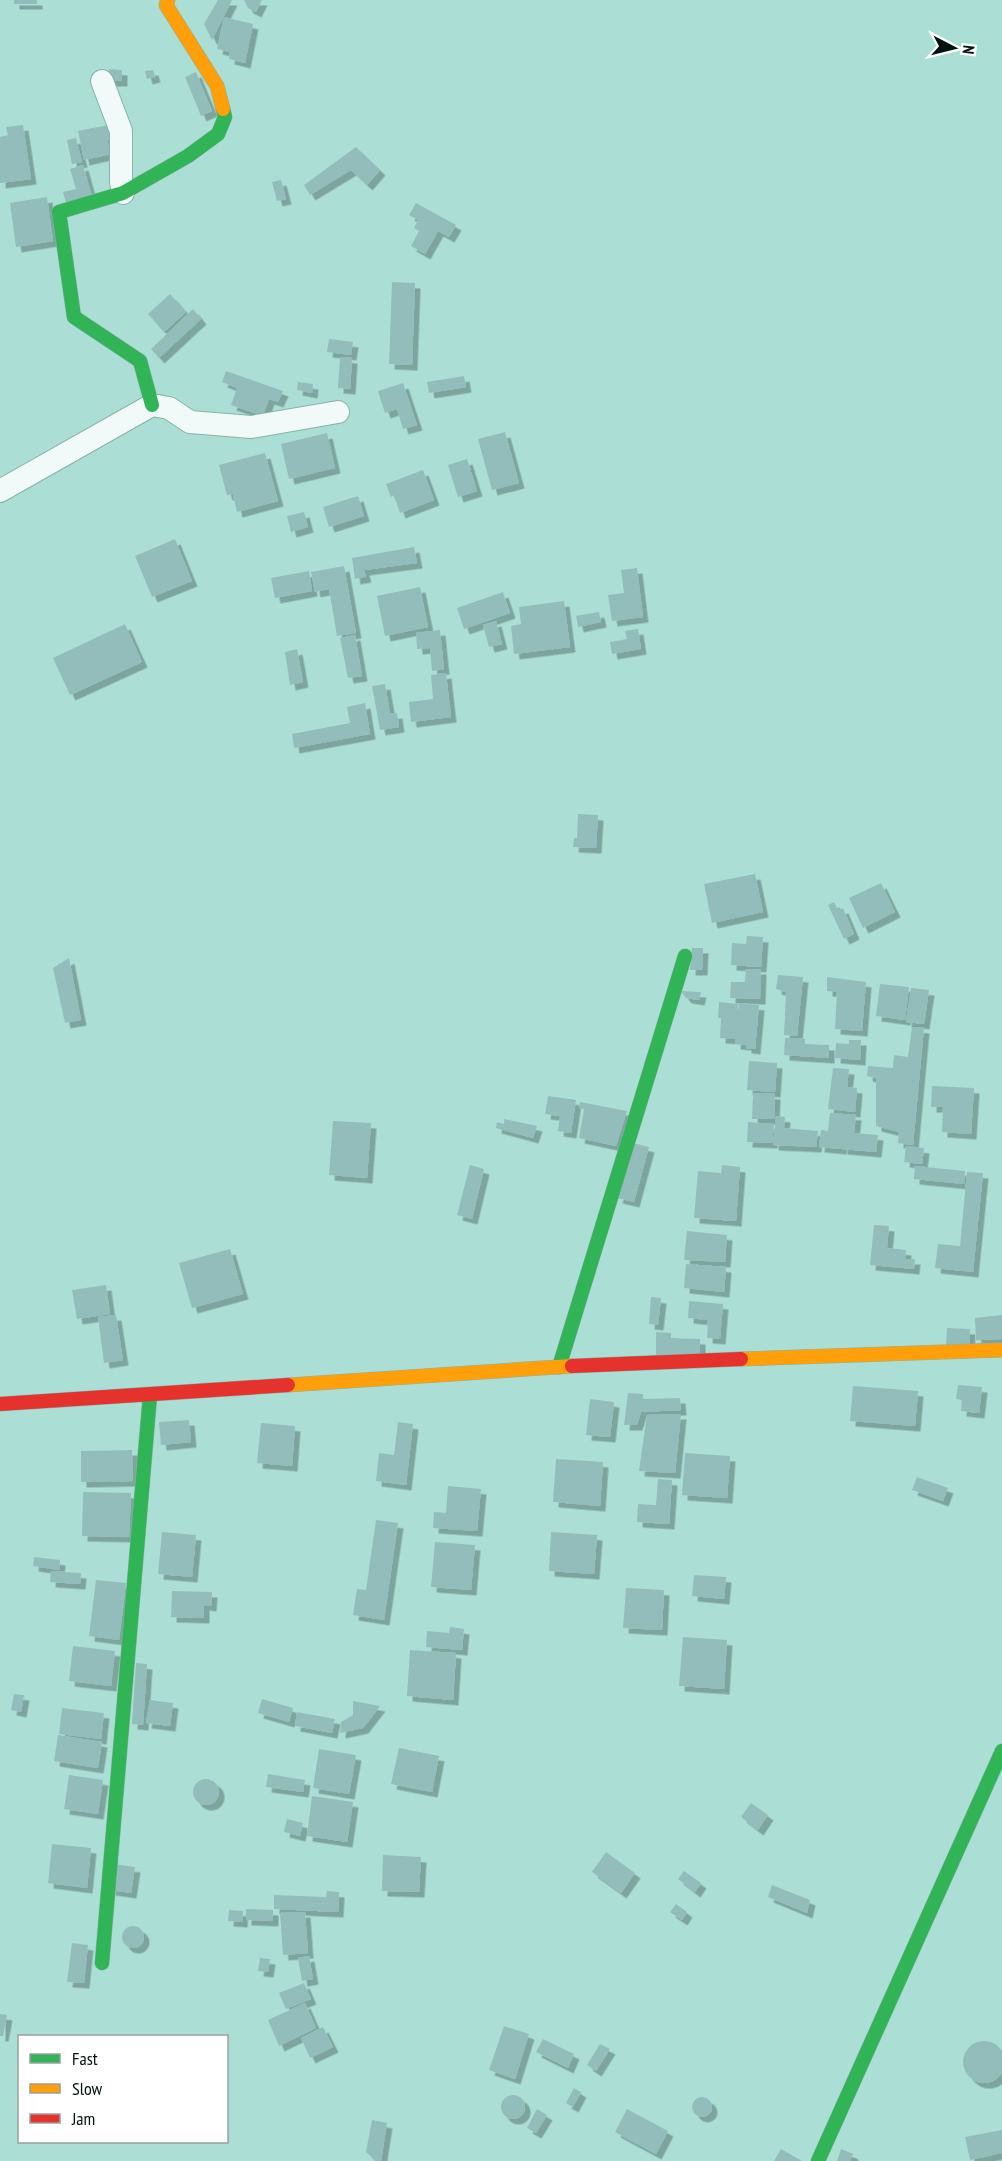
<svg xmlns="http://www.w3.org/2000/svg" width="1002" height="2161" font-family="'PT Sans Narrow',sans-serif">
	<defs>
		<filter id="shadow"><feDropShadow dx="5.5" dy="5.5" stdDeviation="0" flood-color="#0004"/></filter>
	</defs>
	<rect width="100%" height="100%" fill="#abdfd6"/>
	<g fill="#93bdbb" filter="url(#shadow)">
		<rect x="14" y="0" width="23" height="4"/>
		<polygon points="218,0 232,0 212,40 204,24"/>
		<polygon points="244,0 262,0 256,12 248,8"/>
		<polygon points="224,17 253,24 245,63 229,59 230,52 217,49"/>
		<polygon points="109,69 122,70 122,81 109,81"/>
		<polygon points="153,70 155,77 147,79 145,71"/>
		<polygon points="196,72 212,111 201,116 185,77"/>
		<polygon points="113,124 116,138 107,140 111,154 84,160 78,131"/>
		<polygon points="23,125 31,179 0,183 0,137 8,135 6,127"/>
		<polygon points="76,138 82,162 72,164 67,140"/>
		<polygon points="356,147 380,170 367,185 351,170 310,195 304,185"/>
		<polygon points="83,165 92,197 66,203 63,192 76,189 70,169"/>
		<polygon points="281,180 286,199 277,201 272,182"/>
		<polygon points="47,197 53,241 16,247 10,203"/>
		<polygon points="416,203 456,225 449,237 438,231 425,254 411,246 419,231 414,228 418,220 409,215"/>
		<polygon points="392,282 415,283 412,365 389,364"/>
		<polygon points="170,294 186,312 164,332 148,314"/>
		<polygon points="193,309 201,319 159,358 151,349"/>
		<polygon points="329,339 353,342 351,355 327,352"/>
		<polygon points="340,357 352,358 350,389 338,388"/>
		<polygon points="226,371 283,391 278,402 269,399 263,416 231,405 237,388 222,382"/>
		<polygon points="464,376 466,387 429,393 427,382"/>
		<polygon points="298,382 313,384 312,393 297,390"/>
		<polygon points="403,383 417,425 403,429 397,409 385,413 378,391"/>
		<polygon points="505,432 519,483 492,490 478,439"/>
		<polygon points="327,433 335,468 289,479 281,444"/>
		<polygon points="265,453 278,501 237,512 233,494 227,495 219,465"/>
		<polygon points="467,459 477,491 458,497 448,465"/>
		<polygon points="423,470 434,500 400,513 394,495 391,497 386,484"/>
		<polygon points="358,496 364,516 329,527 323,507"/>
		<polygon points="304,512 308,527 291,532 287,516"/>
		<polygon points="175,539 192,581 152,597 135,556"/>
		<polygon points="414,547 417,563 364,570 366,577 355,579 352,558"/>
		<polygon points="344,566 356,633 337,636 329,589 315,592 311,572"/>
		<polygon points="637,568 643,617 612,621 608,595 624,593 621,570"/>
		<polygon points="309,571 312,591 275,598 271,578"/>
		<polygon points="420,587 428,627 385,636 377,596"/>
		<polygon points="503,592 510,613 464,629 457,608"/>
		<polygon points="564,601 570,647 514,654 511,626 521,624 519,607"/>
		<polygon points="599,612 601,622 578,627 576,616"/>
		<polygon points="496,621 502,644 489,647 483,625"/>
		<polygon points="125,624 142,662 70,695 53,658"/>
		<polygon points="638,629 641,649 612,654 610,642 627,639 625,631"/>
		<polygon points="440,630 444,669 432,671 430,648 417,649 416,633"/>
		<polygon points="355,635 362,676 348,678 340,638"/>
		<polygon points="297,649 303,682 290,685 285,652"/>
		<polygon points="446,673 451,717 411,722 409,702 433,699 431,675"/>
		<polygon points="385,684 390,714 397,713 399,727 380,730 372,686"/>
		<polygon points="365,703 370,734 294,748 292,734 350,723 347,707"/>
		<polygon points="578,814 598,815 596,848 573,847 574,838 577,838"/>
		<polygon points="755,874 763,912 712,923 704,884"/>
		<polygon points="881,883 895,912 863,928 849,898"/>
		<polygon points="834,902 838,910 843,908 854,934 844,939 828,905"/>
		<polygon points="747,936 763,937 761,967 731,965 732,943 746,944"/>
		<polygon points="692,948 703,948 702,970 690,970"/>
		<polygon points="69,958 81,1020 65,1023 53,968"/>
		<polygon points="746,969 761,969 760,999 730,998 731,982 745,982"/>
		<polygon points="778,975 803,977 797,1036 784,1035 786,992 776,989"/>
		<polygon points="827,977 866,982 862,1031 835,1029 837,992 827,991"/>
		<polygon points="880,984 909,987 905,1020 876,1016"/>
		<polygon points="911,988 929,990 924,1024 906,1022"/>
		<polygon points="681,991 701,992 699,1000 686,998"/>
		<polygon points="719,1002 738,1004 735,1039 720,1038 721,1018 718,1018"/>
		<polygon points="739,1003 759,1005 755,1049 746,1048 746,1045 735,1044"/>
		<polygon points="912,1027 924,1028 913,1145 898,1143 899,1132 876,1126 876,1078 867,1076 868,1066 893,1068 894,1055 908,1057"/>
		<polygon points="785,1038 805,1039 805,1044 829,1045 829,1058 784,1055"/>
		<polygon points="849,1040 861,1040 860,1060 835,1058 836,1043 849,1044"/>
		<polygon points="749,1061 777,1063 775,1092 747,1090"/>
		<polygon points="833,1068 849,1069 847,1087 857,1088 855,1112 828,1109"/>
		<polygon points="932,1086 974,1088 971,1134 942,1132 943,1107 931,1107"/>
		<polygon points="753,1093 775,1094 774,1119 752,1119"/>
		<polygon points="548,1096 576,1100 571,1133 558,1131 560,1116 545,1114"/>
		<polygon points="580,1102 627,1111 616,1146 579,1138 584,1109 579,1108"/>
		<polygon points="830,1113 856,1115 854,1133 878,1135 876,1152 842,1149 843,1133 841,1149 819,1147 821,1130 828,1131"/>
		<polygon points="776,1116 785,1117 784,1128 818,1131 816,1147 773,1145"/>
		<polygon points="504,1119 537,1126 533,1138 496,1128 497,1122 504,1124"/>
		<polygon points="333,1121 371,1123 367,1178 329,1175"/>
		<polygon points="748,1122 774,1124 772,1143 747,1142"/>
		<polygon points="633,1143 649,1147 634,1202 617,1198"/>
		<polygon points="906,1146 924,1148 922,1164 904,1162"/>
		<polygon points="470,1165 484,1169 472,1219 457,1215"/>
		<polygon points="722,1165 740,1167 736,1221 694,1218 698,1171 721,1173"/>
		<polygon points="915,1166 965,1171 964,1184 914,1179"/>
		<polygon points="967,1172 983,1173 973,1272 935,1268 938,1244 960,1246"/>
		<polygon points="874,1225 889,1226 887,1248 906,1250 905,1259 915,1259 914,1269 870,1265"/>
		<polygon points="687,1231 727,1235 725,1262 684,1260"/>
		<polygon points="230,1249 243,1294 192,1308 179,1263"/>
		<polygon points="686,1264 726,1267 724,1292 684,1288"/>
		<polygon points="106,1285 110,1314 77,1319 72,1290"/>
		<polygon points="651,1297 661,1298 658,1325 649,1324"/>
		<polygon points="689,1301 723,1304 720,1339 707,1338 708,1320 688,1318"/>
		<polygon points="116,1315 123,1360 104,1363 98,1317"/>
		<polygon points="1002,1315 1002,1339 976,1340 975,1318"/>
		<polygon points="947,1328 970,1329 969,1350 946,1349"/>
		<polygon points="656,1332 671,1333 671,1338 700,1339 700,1356 656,1357"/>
		<polygon points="958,1385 982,1387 979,1413 961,1411 962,1400 956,1399"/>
		<polygon points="853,1386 918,1391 915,1426 850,1421"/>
		<polygon points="628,1393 643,1394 643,1399 680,1398 681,1410 641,1412 637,1425 624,1425"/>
		<polygon points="590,1399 614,1402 610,1437 586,1435"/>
		<polygon points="681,1414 675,1473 639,1471 647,1415"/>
		<polygon points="189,1420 191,1442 161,1445 159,1422"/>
		<polygon points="398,1422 413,1424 406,1485 376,1481 379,1453 394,1455"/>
		<polygon points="261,1423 295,1426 292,1466 257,1463"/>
		<polygon points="132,1450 133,1481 81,1482 81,1451"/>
		<polygon points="685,1453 730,1456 727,1498 682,1495"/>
		<polygon points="556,1459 603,1462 600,1506 553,1502"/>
		<polygon points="917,1477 948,1488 943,1501 912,1490"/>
		<polygon points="658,1479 672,1480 669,1524 637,1522 638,1504 656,1505"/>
		<polygon points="448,1486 481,1489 477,1531 433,1528 434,1512 446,1513"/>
		<polygon points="83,1492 131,1493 129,1537 82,1536"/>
		<polygon points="376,1520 398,1523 384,1620 353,1615 357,1589 366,1590"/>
		<polygon points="162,1532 196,1535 192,1577 158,1574"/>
		<polygon points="551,1532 597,1535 594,1574 549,1571"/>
		<polygon points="435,1542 475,1545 471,1590 431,1587"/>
		<polygon points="34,1557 60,1560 59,1570 33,1566"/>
		<polygon points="51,1571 81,1573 80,1584 50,1582"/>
		<polygon points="694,1575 726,1577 724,1599 692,1596"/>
		<polygon points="96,1580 126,1583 119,1640 89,1636"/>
		<polygon points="626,1588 664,1590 662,1630 623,1628"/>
		<polygon points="172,1591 212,1592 211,1606 204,1605 204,1618 171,1617"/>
		<polygon points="450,1627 464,1629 462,1650 426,1647 427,1631 449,1633"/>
		<polygon points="683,1637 727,1640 724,1689 679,1686"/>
		<polygon points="73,1646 115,1651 111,1686 69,1681"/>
		<polygon points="410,1650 456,1653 453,1700 407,1696"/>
		<polygon points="136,1663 147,1664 143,1725 132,1724"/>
		<polygon points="14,1694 24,1695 21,1712 11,1710"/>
		<polygon points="262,1699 293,1708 289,1722 258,1713"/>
		<polygon points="150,1700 173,1703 170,1726 146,1723"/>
		<polygon points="353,1701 380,1706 363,1728 340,1733 341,1722 353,1715"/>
		<polygon points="62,1708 104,1713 101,1739 59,1734"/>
		<polygon points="297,1712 335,1719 332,1733 295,1726"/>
		<polygon points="58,1735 102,1742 98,1768 54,1761"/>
		<polygon points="399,1748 439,1756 432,1792 391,1784"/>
		<polygon points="319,1749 356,1755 349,1794 313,1788"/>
		<polygon points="268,1774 305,1780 303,1792 266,1787"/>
		<polygon points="69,1775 103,1780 98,1814 64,1809"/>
		<circle cx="206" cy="1792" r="13"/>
		<polygon points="312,1796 353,1802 347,1842 307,1836"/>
		<polygon points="751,1803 768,1815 758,1830 741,1817"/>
		<polygon points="287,1819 303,1823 300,1836 284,1832"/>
		<polygon points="52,1844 91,1848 87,1888 48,1883"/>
		<polygon points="606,1852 635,1873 621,1893 592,1872"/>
		<polygon points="383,1855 421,1857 419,1892 382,1891"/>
		<polygon points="113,1864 135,1867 131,1893 110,1890"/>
		<polygon points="684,1871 701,1883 695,1892 678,1879"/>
		<polygon points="772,1885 810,1900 807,1913 768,1897"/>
		<polygon points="327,1891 339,1892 338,1912 274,1909 274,1895 326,1897"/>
		<polygon points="676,1904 687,1912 682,1920 670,1912"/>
		<polygon points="246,1909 273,1910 273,1921 246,1920"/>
		<polygon points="229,1910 243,1911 242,1922 228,1921"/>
		<polygon points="305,1912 308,1953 283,1955 280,1913"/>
		<circle cx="133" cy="1937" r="11"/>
		<polygon points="72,1943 88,1945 84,1983 67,1982"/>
		<polygon points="309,1956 313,1979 302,1981 298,1958"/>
		<polygon points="260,1958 270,1959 268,1972 258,1971"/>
		<polygon points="304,1983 311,1999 286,2009 279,1993"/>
		<polygon points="305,2003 316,2028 279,2046 268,2020"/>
		<polygon points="0,2014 7,2015 3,2036 0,2036"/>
		<polygon points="504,2026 529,2034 515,2079 489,2070"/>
		<polygon points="323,2027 333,2047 310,2058 301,2038"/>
		<polygon points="543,2039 574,2054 568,2068 536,2052"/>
		<circle cx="984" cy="2062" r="21"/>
		<polygon points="600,2044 610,2049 596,2071 587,2065"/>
		<polygon points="574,2088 581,2092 573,2107 566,2103"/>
		<circle cx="513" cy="2107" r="12"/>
		<circle cx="702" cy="2107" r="10"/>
		<polygon points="537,2109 547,2115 536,2133 527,2128"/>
		<polygon points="627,2109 668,2131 656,2154 615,2132"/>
		<polygon points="372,2120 387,2123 381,2161 376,2161 366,2152"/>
		<polygon points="1002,2130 1002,2153 970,2160 965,2137"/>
		<polygon points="781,2149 802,2161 774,2161"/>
		<polygon points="841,2149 853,2154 850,2161 837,2161"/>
	</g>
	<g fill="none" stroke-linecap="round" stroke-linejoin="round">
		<g stroke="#87b1ab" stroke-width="24">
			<g id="street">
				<polyline points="102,81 121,131 121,182 123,193"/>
				<polyline points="0,491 152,405 169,408 190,422 251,427 338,412"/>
			</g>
		</g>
		<g stroke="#87b1ab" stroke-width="15">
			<g id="fast">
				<polyline points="152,405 140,361 74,317 59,212 123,193 188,156 218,134 225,117 223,109"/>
				<polyline points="559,1367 685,956"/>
				<polyline points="102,1963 150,1395"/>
				<polyline points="818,2161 1002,1751"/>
			</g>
		</g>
		<g stroke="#87b1ab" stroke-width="15">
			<g id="slow">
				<polyline points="168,0 166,5 217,86 223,109"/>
				<polyline points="741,1359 1002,1350"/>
				<polyline points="288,1385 572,1366"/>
			</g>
		</g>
		<g stroke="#87b1ab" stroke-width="15">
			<g id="jam">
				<polyline points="572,1366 741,1359"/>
				<polyline points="0,1404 288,1385"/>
			</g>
		</g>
		<use href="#street" stroke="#f2faf9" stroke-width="22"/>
		<use href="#fast" stroke="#30b455" stroke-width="14"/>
		<use href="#slow" stroke="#ff9f0a" stroke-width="14"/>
		<use href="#jam" stroke="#e5322d" stroke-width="14"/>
	</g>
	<rect x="18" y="2035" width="210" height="108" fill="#ffffff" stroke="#99a09f" stroke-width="1.5"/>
	<rect x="30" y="2054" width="30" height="9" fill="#30b455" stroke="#99a09f" stroke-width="1.5"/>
	<text x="72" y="2065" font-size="18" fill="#01120f">Fast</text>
	<rect x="30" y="2084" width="30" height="9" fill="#ff9f0a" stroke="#99a09f" stroke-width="1.5"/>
	<text x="72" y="2095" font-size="18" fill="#01120f">Slow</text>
	<rect x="30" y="2114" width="30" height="9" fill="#e5322d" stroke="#99a09f" stroke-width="1.5"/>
	<text x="72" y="2125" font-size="18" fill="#01120f">Jam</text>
	<g transform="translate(954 48) rotate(97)" stroke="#ffffff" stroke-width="4.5" paint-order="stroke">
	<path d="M0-4.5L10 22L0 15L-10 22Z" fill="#01120f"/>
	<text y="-9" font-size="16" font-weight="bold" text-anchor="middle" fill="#01120f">N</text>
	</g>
</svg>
